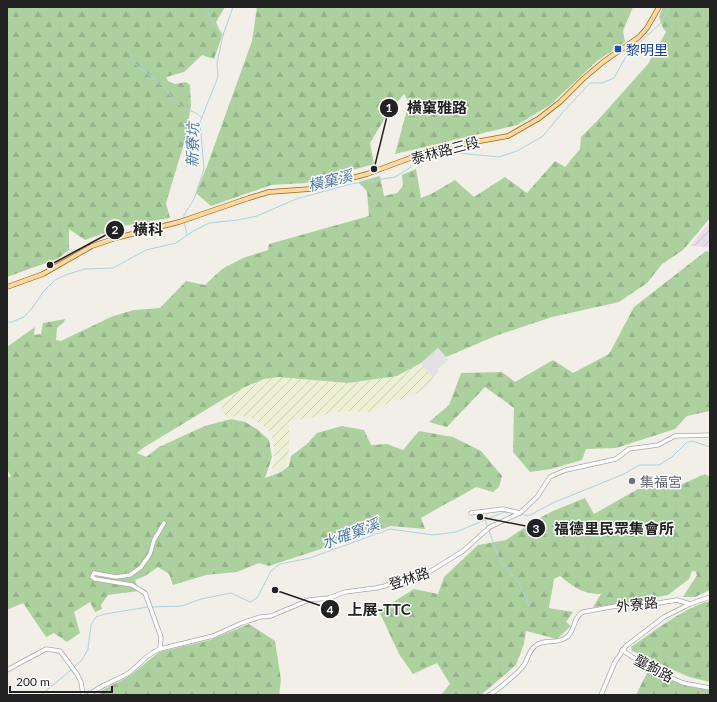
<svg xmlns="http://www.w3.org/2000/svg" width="717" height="702" font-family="Lato,'Noto Sans TC',sans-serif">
	<defs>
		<pattern id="industrial-furrows" width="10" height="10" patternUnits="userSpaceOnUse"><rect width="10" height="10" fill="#ebdbe8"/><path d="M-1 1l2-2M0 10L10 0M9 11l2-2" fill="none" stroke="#c9bcc7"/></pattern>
		<pattern id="farmland-furrows" width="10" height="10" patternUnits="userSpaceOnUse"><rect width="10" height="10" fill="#eef0d5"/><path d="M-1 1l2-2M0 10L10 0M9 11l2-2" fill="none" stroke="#ccceb7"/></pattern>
		<pattern id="forest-firs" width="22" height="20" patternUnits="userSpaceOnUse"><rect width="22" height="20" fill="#add19e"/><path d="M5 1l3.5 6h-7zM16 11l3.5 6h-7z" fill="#95b388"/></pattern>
	</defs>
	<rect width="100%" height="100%" fill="#f2efe9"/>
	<polygon fill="url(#industrial-furrows)" points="710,221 710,247 690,246"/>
	<polygon fill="url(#farmland-furrows)" points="438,348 448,360 437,370 439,371 433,377 431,383 425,389 412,396 388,403 373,412 342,411 310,418 289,421 289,451 286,464 280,470 270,475 274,461 274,448 272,435 264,426 251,418 242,416 226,417 218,402 245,387 264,379 279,377 348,383 397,376"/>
	<g fill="url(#forest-firs)">
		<polygon points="7,7 225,7 216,22 222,36 214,59 202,55 184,72 166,77 168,81 175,84 186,82 190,85 191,106 185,140 166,203 170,218 123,226 85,240 69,229 69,250 57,259 7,277"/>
		<polygon points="257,7 633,7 623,31 625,42 597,61 550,105 517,125 395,154 409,102 404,94 388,113 370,143 374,164 306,183 271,185 211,206 196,193 207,166 252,41"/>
		<path d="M663,7h47v211l-27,32 -21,14 -15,19 -28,19 -67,15 -54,18 -52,22 -8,-9 -17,15 -24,13 -49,7 -69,-6 -15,2 -19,8 -23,13 -79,48 -6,5 9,4 13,-10 26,-12 20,-9 26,-7 14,3 12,7 12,11 3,17 -7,21 16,-6 8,-6 2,-10 16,-12 10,-11 25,-7 22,4 7,15 16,-1 16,6 16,-19 34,6 28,14 21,25 -3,11 -6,5 -17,-5c-18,11 -37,20 -55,31l4,11 -34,-3 -122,40 -10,-3 -22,9 -31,3 -33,10 -4,-11 -11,-7 -13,9 -10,4 3,11 -30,4 -7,10 1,4 -7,3 -5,-10 -16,10 6,21 -13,9 -13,-9 -8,4 -23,-34 -16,7v-132l4,-2 -4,-6v-123l28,-20 -1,8 7,-1 2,-11 22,-4 -1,3 -7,6 -1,12 5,1 52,-25 21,-6 26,-2 26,-27 19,4 17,-16 21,-11 25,-8 1,-6 100,-28 -2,-25 -9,-9 22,-6 4,20 13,-3 6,-7 -1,-11 14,-6 5,29 12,-5 22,-13 19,17 31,-20 22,16 28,-32 10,6 15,-18 1,-12 17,-17 50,-56 18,-32 -3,-4 -4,-11z"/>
		<polygon points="706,251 710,252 710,411 687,416 675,429 616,448 586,449 582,460 551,469 530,472 513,452 514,408 485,387 447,427 429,422 449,405 461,373 502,372 515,382 553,360 573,373 609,354 634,307"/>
		<path d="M705,474l5,3v113l-15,7h-12l14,-22 -2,-4h-3l-3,8 -21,16 -35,7 -40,5 8,-13c-19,0 -27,-7 -41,-18l-6,3 -5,29 24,4 -7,10 5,4 -14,13 -31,-8 -2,13 -8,21 -35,30h-40l9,-11 -13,-21 -24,11 -14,-20 -20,-43 35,-22 24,5 6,-17 34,-32 28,-5 28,-19 19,-10 32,-13 9,16 44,-25 38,-2z"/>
		<path d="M710,601v81l-21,-5 -57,-26 -1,-4c22,-15 54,-40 79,-46z"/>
		<polygon points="249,624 275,641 281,680 279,695 101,695 99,692 131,675 159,652 210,640"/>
		<polygon points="656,671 685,686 710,690 710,695 636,695 647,673"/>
	</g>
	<polygon fill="#e2e2e2" points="438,348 448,360 437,370 439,371 433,377 421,363"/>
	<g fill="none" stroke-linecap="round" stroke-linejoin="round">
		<g stroke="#aad3df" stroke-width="1">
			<polyline points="204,7 213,22 223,35"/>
			<polyline points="131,53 134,63 164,87 174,100 184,108 196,113 201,117"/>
			<polyline points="184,218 184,215 194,199 204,169 200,122 218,77 217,63 223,35 233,7"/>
			<polyline points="184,221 187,235"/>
			<polyline points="7,322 12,322 24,317 33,307 43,292 55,280 65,275 85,269 113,268 146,250 176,243 192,232 209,223 238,220 257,216 296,199 351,184 395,177 422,160 458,153 499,157 517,151 543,136 562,113 590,83 602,83 614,78 628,53 661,23 669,7"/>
			<polyline points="7,394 9,398"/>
			<polyline points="521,514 528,516 555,502 624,474 639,465 659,465 672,457 686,443 692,441 710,447"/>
			<polyline points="485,520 500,561 519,583 529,606"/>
			<polyline points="152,607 182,606 201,599 231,593 250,602 257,598 271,571 280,564 310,558 390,529 433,535 456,532 504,512 509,512"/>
			<polyline points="74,667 82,660 88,649 91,625 96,617 105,614 148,607"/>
			<polyline points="41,695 71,670"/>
		</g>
		<g stroke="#a9a9a9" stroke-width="5">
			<g id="minor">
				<polyline points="471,513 503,509 520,513"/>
				<polyline points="160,649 161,637 145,593 132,585 95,579 92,577 94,573 116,577 130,575 141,567 150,554 154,540 164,523"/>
				<polyline points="622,650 647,667 683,683 710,688"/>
				<polyline points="7,670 46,649 60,651 77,674 81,682 83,695"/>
				<path d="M89,695c12,-11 28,-14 41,-23 10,-8 18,-19 30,-23l53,-13 29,-13 18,-6 11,-1 38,-16 20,-2 16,-6 31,-4 9,-2 20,-10 15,1 6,-3 37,-23 27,-24 30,-14 17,-16 13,-20 4,-2 12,-5 50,-11 13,-10 29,-4 17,-9 35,-1"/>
				<path d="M489,695c9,-5 29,-22 35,-30 4,-7 5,-14 11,-19 9,-8 22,-1 32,-9 8,-6 6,-20 16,-25l33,-6 18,1 43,-7 13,4"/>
				<polyline points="601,695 615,662 626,646 664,617 690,604 710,597"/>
			</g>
		</g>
		<g stroke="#a06b00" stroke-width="5.5">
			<polyline id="major" points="7,287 43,274 92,246 116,238 179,222 249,198 269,192 310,189 367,174 429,151 447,147 508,136 538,119 560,102 583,79 603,62 639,37 647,28 659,7"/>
		</g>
		<use href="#minor" stroke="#fff" stroke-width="3.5"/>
		<use href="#major" stroke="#fcd6a4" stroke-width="4"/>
	</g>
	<rect fill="#1a4fb4" stroke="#fff" stroke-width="1.5" x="614" y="45" width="8" height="8" rx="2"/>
	<circle fill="#6b7280" stroke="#fff" stroke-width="1.5" cx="632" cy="481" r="4"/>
	<g text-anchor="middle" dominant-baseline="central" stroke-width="3" stroke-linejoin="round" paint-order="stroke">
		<g font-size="14" fill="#164399" stroke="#fff" text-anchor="start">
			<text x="626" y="49">黎明里</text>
		</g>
		<g font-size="14" fill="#222" stroke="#fff">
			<text transform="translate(445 150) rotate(-15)">泰林路三段</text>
			<text transform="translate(409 578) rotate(-18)">登林路</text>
			<text transform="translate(637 604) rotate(-6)">外寮路</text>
			<text transform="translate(654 668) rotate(28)">壟鉤路</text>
		</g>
		<g font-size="14" fill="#5b616d" stroke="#fff" text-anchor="start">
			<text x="640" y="481">集福宮</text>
		</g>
		<g font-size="15" font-style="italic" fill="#4a7aab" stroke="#fff">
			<text transform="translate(192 145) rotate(-89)">新寮坑</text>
			<text transform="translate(330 180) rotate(-14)">橫窠溪</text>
			<text transform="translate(350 533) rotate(-20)">水確窠溪</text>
		</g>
	</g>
	<path fill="none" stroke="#222" stroke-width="1.5" d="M374 169L389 108M50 265L115 230M480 517L536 528M275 590L330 609"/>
	<g fill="#222" stroke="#fff" stroke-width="1.5">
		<circle cx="374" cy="169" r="4"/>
		<circle cx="50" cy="265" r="4"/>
		<circle cx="480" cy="517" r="4"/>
		<circle cx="275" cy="590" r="4"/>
		<circle cx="389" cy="108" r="10"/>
		<circle cx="115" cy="230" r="10"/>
		<circle cx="536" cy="528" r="10"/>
		<circle cx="330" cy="609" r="10"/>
	</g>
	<g font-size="12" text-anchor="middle" font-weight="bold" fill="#fff">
		<text x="389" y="112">1</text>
		<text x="115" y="234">2</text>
		<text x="536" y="533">3</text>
		<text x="330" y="614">4</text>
	</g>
	<g font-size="15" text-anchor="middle" font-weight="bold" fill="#222" stroke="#fff" stroke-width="3" stroke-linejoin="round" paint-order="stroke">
		<text x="437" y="113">橫窠雅路</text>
		<text x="148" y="235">橫科</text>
		<text x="614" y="534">福德里民眾集會所</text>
		<text x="379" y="615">上展-TTC</text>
	</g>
	<rect width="717" height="702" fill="none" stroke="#222222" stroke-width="16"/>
	<path d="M10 686v6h102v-6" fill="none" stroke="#222222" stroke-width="2"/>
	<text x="16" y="686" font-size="12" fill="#222222" stroke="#ffffff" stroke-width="3" paint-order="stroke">200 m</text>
</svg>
